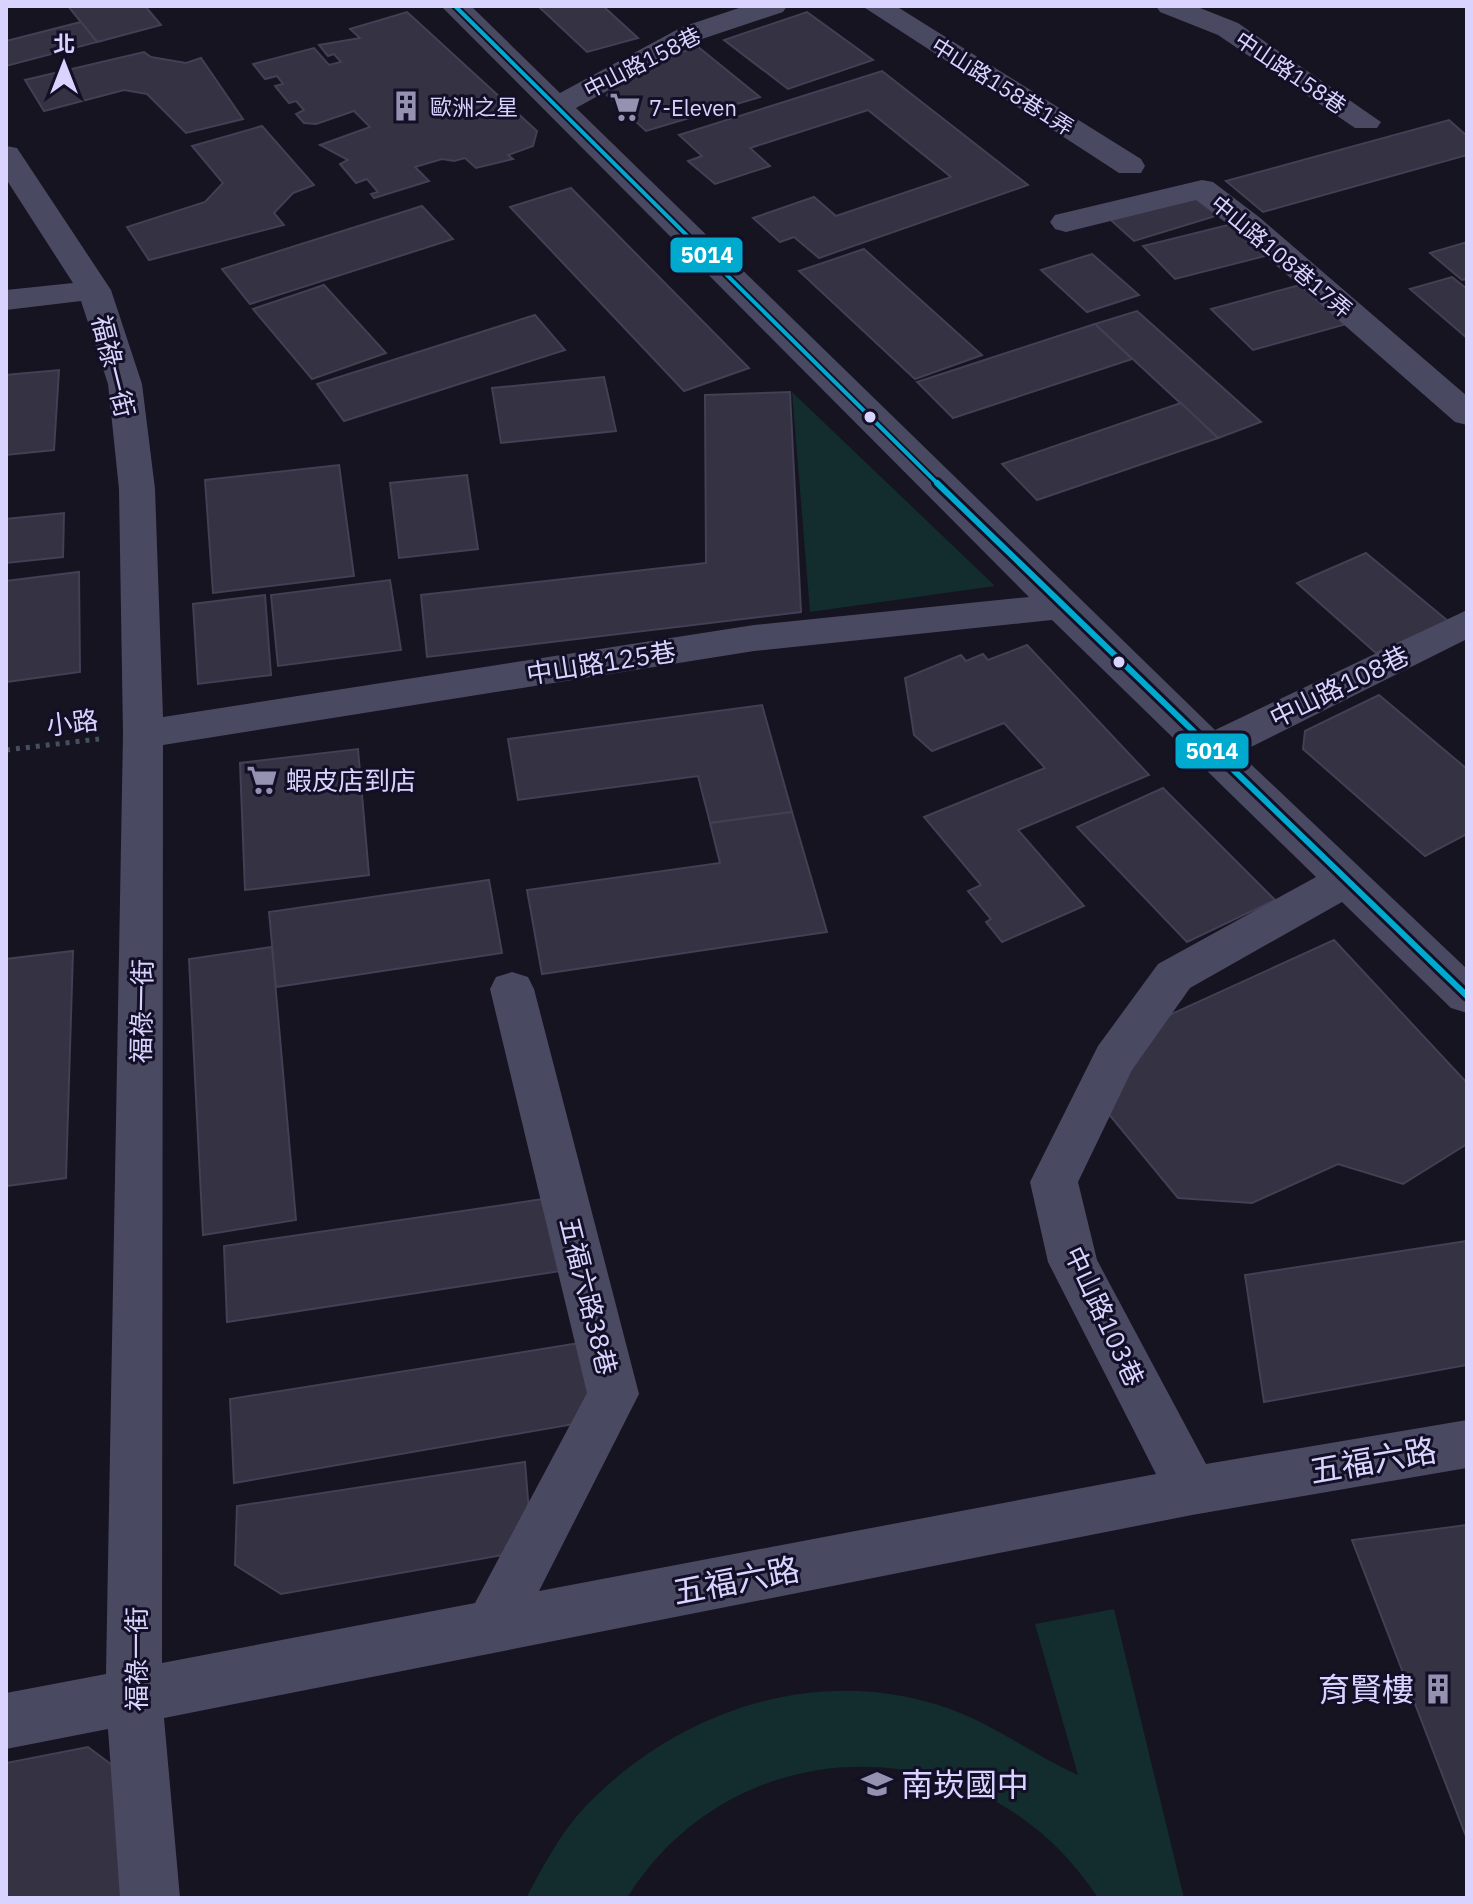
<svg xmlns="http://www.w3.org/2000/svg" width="1473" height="1904" font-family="'IBM Plex Sans','Noto Sans TC',sans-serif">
	<rect width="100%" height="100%" fill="#161421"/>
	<g fill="#132c2d">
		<polygon points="792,392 995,586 810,612"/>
		<path d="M1114,1609l70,289h-86c-112,-174 -361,-176 -471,0h-101c17,-31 34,-65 59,-91 93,-97 234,-145 365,-98 47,17 83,46 128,66l-43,-151z"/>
	</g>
	<g fill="#343243" stroke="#433f54" stroke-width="2">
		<polygon points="68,6 145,6 161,25 97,42"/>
		<polygon points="538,6 603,6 638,38 587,52"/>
		<polygon points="407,12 537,131 533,146 508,155 513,159 476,168 465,158 454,161 442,159 415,167 429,181 374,198 371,194 378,192 367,179 356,183 340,164 348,160 320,145 370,127 354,111 316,124 304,123 296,114 304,110 296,101 289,103 275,86 283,84 277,76 265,79 253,64 314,48 329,65 341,62 334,54 328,56 319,45 360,38 350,29"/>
		<polygon points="807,12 873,60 788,89 724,40"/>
		<polygon points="81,22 97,42 6,66 6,41"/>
		<polygon points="697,46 760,97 646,131 607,95 617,80"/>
		<polygon points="144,52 151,57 186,63 201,58 243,119 186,133 147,94 124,90 44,111 25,80"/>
		<polygon points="882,71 1028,185 819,258 794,237 780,242 753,218 814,197 836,216 951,177 868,110 750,148 770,166 715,184 688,161 702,156 679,135"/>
		<polygon points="1449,120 1467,136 1467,155 1263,212 1226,181"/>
		<polygon points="262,126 314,185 293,193 274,213 284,225 149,260 127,227 205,202 223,183 192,146"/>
		<polygon points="1204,184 1235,210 1134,241 1103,213"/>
		<polygon points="571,188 749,368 684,391 510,207"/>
		<polygon points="422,206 453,239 250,304 222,269"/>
		<polygon points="1248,220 1281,252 1175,279 1143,246"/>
		<polygon points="1467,242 1467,279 1462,280 1430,253"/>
		<polygon points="864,249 982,355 915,379 799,271"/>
		<polygon points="1092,254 1139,295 1087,312 1041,270"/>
		<polygon points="1452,277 1467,289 1467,338 1410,289"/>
		<polygon points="1307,283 1350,323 1253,350 1211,309"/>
		<polygon points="324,285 386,353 312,379 253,309"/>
		<polygon points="1137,311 1261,422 1218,438 1095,324"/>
		<polygon points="535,315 565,350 344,421 317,384"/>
		<polygon points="1095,324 1132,359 953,418 917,382"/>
		<polygon points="59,370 54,450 6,455 6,375"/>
		<polygon points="604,377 616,431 501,443 492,388"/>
		<polygon points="790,392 801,612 427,657 421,595 706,563 705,395"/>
		<polygon points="1181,403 1218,438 1037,500 1002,464"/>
		<polygon points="339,465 354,576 213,593 205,480"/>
		<polygon points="467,475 478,549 399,558 390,483"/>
		<polygon points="64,513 63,557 6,563 6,519"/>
		<polygon points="1366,553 1448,621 1376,653 1297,583"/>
		<polygon points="79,572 80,672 6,682 6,581"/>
		<polygon points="390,580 401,650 278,666 271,595"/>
		<polygon points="265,595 271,675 198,684 193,604"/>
		<polygon points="1027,645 1149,775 1018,830 1084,906 1002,942 986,922 991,919 968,891 981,885 924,817 1045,768 1004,723 932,751 914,735 905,678 961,655 966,661 983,654 988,660"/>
		<polygon points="1379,695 1467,769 1467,834 1425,856 1303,749 1305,731"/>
		<polygon points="762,705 792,812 710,823 698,776 518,800 508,739"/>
		<polygon points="358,749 369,875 245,890 240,763"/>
		<polygon points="1163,788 1275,900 1187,942 1077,827"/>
		<polygon points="792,812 827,932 542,974 527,890 720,863 710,823"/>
		<polygon points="489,880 502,953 276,987 269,912"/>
		<polygon points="1334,940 1467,1083 1467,1144 1403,1184 1338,1164 1252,1203 1178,1198 1103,1107 1130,1033"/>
		<polygon points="272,947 296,1220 203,1235 189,959"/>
		<polygon points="73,951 66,1178 6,1186 6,959"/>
		<polygon points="550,1198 561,1271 227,1322 224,1246"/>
		<polygon points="1467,1241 1467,1365 1264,1402 1245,1275"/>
		<polygon points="586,1342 597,1420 234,1483 230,1399"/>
		<polygon points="525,1462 532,1550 281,1594 235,1565 237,1506"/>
		<polygon points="1467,1525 1467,1839 1352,1540"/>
		<polygon points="88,1747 124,1774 127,1898 6,1898 6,1763"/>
	</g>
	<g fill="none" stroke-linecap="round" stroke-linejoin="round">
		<polyline stroke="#44505f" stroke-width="5" stroke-dasharray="4 6" stroke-linecap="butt" points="6,750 99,739"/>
		<g fill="#4a4962" fill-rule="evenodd">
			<path d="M441,6h30l89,87 122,-66 63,-21h42l-4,6 -81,27 -126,69 639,622 252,-120v29l-228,114 228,216v44l-16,-5 -109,-106 -152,86 -58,82 -54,112 19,78 109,204 261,-44v48l-275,47 -1028,203 16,180h-60l-12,-169 -102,20v-56l100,-19 17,-940 -4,-245 -11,-105 -27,-83 -75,9v-20l67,-7 -67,-104v-33l11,2 94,142 31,94 13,105 8,228 591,-92 275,-28zM1052,620l264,257 -158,87 -60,82 -68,136 18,80 108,212 -617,117 100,-197 -105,-405 -6,-12 -16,-5 -16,5 -6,12 97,404 -112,210 -313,60 1,-918 591,-94z"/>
			<polygon points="862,6 896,6 1141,159 1145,166 1141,173 1119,173"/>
			<polygon points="1156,6 1195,6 1238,23 1381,122 1377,128 1355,128 1218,35 1160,12"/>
			<polygon points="1202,180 1213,182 1259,217 1467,396 1467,425 1455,422 1237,231 1196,200 1066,232 1055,229 1050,222 1055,215"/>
		</g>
		<g stroke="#130f26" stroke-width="8">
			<polyline id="bus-1-far1" points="455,6 939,485"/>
		</g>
		<g stroke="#130f26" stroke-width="12">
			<polyline id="bus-1" points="937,483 1467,996"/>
		</g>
		<use href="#bus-1-far1" stroke="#00a9ce" stroke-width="4"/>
		<use href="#bus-1" stroke="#00a9ce" stroke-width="6"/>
	</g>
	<defs>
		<g id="building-bare" transform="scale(2.4)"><path d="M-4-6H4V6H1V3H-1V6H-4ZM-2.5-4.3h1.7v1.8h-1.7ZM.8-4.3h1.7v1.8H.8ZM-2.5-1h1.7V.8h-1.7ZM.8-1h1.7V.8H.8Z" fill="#9591b1" stroke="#130f26" stroke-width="2.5" paint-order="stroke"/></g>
		<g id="supermarket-bare" transform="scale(2.4)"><path d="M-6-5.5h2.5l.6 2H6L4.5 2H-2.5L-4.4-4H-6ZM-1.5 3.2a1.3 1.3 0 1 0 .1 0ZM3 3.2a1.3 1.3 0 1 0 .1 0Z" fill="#9591b1" stroke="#130f26" stroke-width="2.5" paint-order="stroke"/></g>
		<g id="school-bare" transform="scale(2.4)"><path d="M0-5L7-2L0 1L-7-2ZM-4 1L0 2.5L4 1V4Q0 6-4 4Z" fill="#9591b1" stroke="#130f26" stroke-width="2.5" paint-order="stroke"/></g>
	</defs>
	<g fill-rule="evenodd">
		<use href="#building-bare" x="406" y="106"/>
		<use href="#supermarket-bare" x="625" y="107"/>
		<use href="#supermarket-bare" x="262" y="780"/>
		<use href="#building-bare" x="1438" y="1689"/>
		<use href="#school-bare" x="877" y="1784"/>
	</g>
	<g fill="#d9d4ff" stroke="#130f26" stroke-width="3">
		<circle cx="870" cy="417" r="7"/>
		<circle cx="1119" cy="662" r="7"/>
	</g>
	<g text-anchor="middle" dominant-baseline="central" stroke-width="6" stroke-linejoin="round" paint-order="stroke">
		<g font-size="22" fill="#d9d4ff" stroke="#130f26">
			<text transform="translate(642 62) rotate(-27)">中山路158巷</text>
			<text transform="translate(1291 72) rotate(34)">中山路158巷</text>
			<text transform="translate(1003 86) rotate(32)">中山路158巷1弄</text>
			<text transform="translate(1282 256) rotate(40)">中山路108巷17弄</text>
		</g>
		<g font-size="22" fill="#d9d4ff" stroke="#130f26" text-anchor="start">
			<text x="430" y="106">歐洲之星</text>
			<text x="649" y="107">7-Eleven</text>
		</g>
		<g font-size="26" fill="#d9d4ff" stroke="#130f26">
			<text transform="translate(114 366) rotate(76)">福祿一街</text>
			<text transform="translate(601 662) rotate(-9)">中山路125巷</text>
			<text transform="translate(1339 686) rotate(-26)">中山路108巷</text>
			<text transform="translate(72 722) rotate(-7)">小路</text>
			<text transform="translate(141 1011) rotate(-89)">福祿一街</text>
			<text transform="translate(589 1296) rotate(76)">五福六路38巷</text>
			<text transform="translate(1105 1316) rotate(65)">中山路103巷</text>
			<text transform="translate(136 1659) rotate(-90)">福祿一街</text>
		</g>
		<g font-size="26" fill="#d9d4ff" stroke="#130f26" text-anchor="start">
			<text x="286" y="780">蝦皮店到店</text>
		</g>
		<g font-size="32" fill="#d9d4ff" stroke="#130f26">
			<text transform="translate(1373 1460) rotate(-10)">五福六路</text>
			<text transform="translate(736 1580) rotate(-11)">五福六路</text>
		</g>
		<g font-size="32" fill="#d9d4ff" stroke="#130f26" text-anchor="end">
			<text x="1414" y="1689">育賢樓</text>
			<text x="901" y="1784" text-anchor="start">南崁國中</text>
		</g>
	</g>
	<g stroke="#130f26" stroke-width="3">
		<rect x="669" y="236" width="75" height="38" rx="8" fill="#00a9ce"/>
		<rect x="1174" y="732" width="76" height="38" rx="8" fill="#00a9ce"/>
	</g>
	<g font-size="22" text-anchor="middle" font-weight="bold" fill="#fff">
		<text x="707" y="263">5014</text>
		<text x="1212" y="759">5014</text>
	</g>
	<rect width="1473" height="1904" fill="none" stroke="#d9d4ff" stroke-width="16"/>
	<g transform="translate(64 64)" stroke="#130f26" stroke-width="6" paint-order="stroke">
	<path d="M0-6L14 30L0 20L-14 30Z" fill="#d9d4ff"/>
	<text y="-12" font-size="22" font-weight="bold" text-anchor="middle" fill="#d9d4ff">北</text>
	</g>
</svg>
